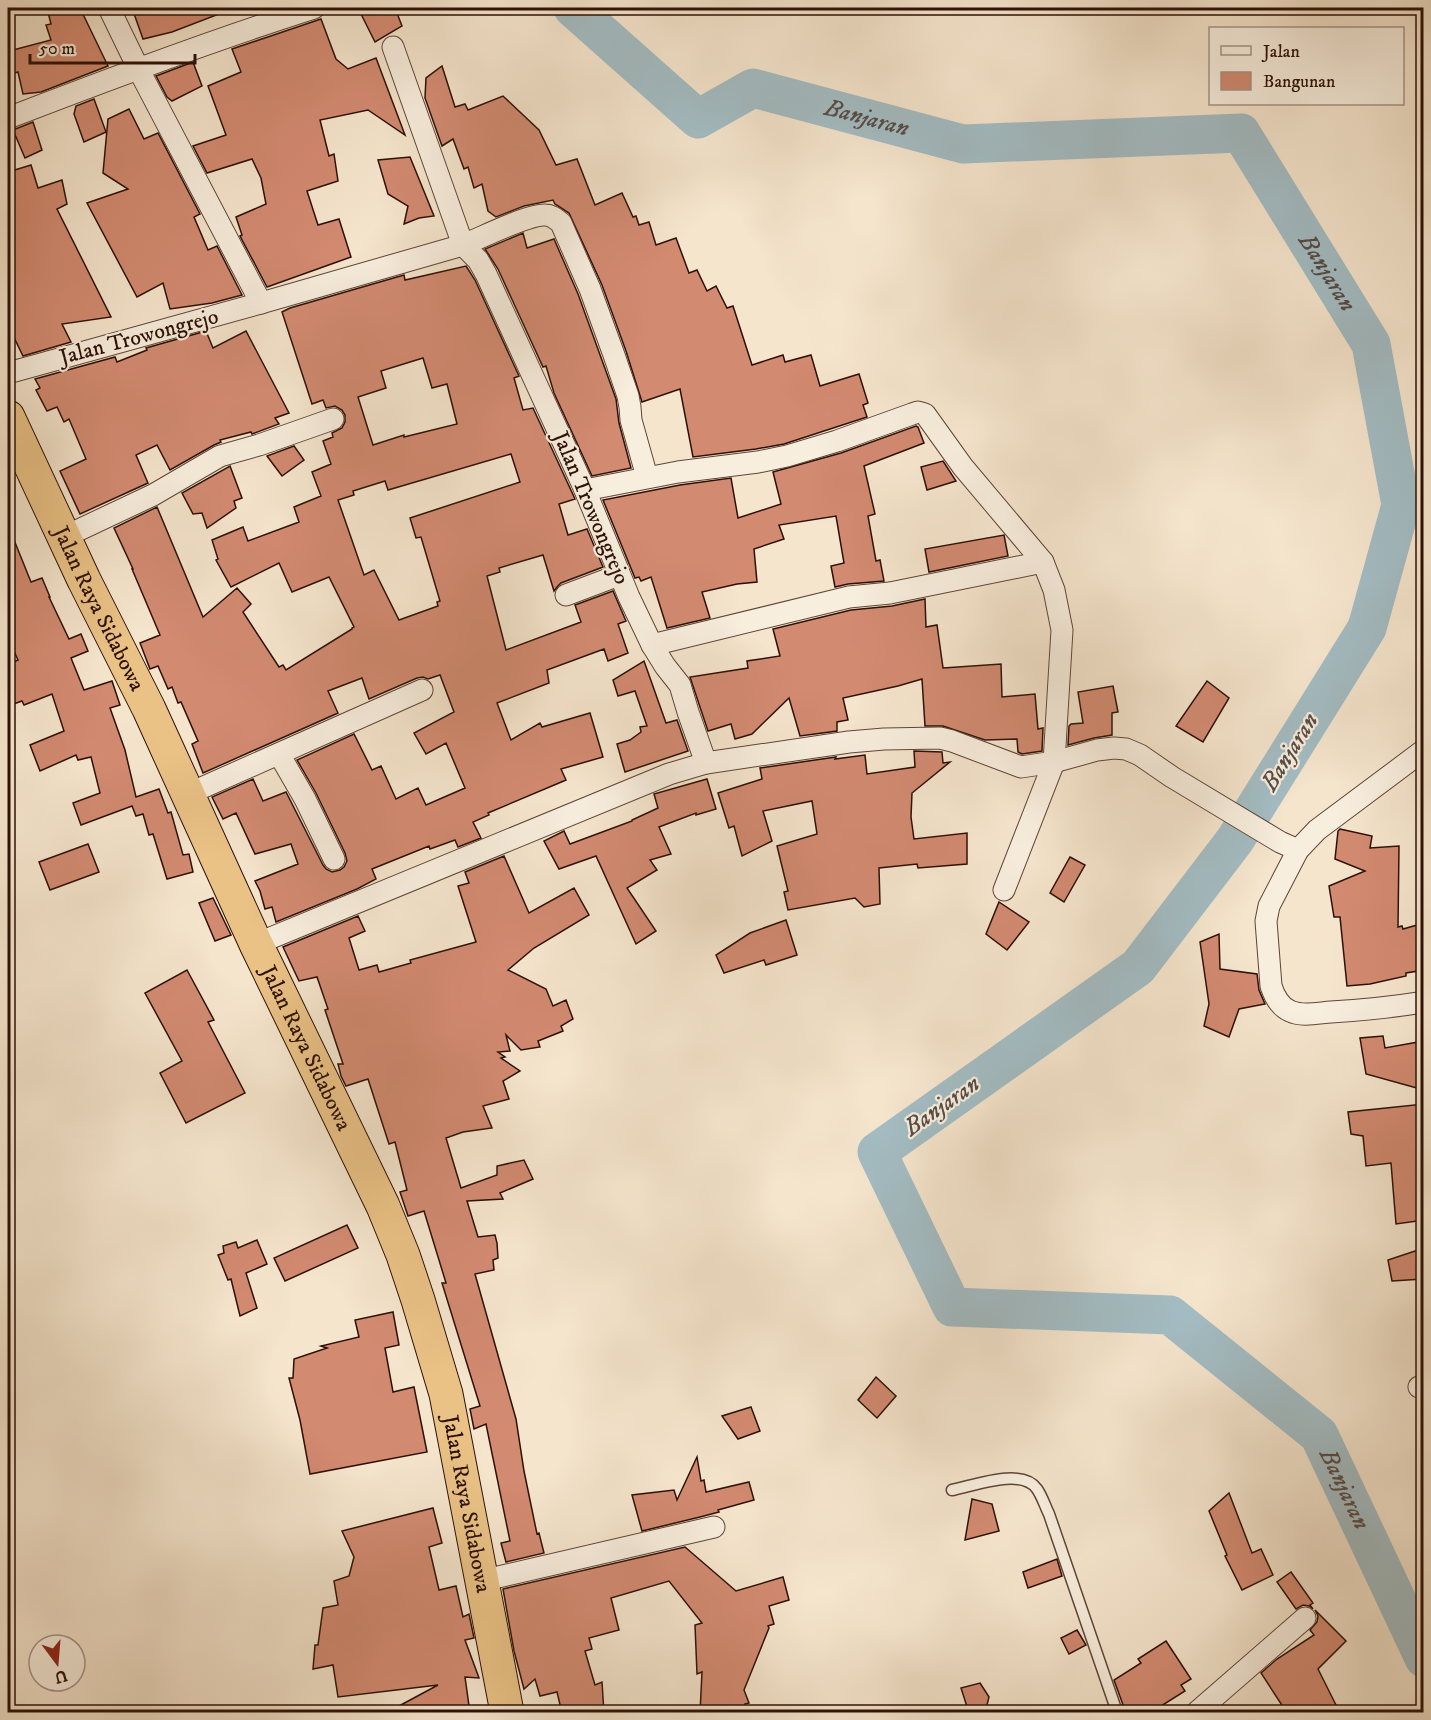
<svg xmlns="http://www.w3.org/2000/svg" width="1431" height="1720" font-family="'IM FELL DW Pica',serif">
	<rect width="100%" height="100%" fill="#f5e5cd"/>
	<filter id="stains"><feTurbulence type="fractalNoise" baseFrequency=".00333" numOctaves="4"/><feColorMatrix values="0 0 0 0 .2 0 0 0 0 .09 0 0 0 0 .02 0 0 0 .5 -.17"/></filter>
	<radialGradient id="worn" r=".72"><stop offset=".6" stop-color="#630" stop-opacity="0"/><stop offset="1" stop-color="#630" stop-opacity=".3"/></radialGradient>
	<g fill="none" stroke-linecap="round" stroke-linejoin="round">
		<path stroke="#a3bcc3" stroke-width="39" id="s1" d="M573,8l125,111 55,-31 210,56 278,-11 130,211 30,161 -34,123 -132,212 -97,127 -261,185 75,155 218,8 149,120 105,223"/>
	</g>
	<g fill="#d28a71" stroke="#2c1006" stroke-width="1.5" fill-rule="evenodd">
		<polygon points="47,8 80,8 108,66 41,92 23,94 18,72 8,75 8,54 14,52 13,50 51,40 46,25 51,24"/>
		<polygon points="132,8 231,8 232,9 172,32 143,39"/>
		<polygon points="358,8 395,8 402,26 375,42"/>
		<polygon points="321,19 336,59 348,69 376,58 405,135 368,110 320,120 329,156 334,154 338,181 307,191 318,225 339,219 351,257 267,287 240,236 242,235 236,217 266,204 261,178 252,159 207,173 193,146 226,135 208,86 241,72 232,49"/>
		<polygon points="193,62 202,86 172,101 167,97 156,76"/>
		<polygon points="442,66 455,107 465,104 468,110 503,96 539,130 556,165 577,159 595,205 622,193 633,217 636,216 639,225 649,222 656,245 676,238 689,273 697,270 707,291 716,286 727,308 733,306 752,365 783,355 785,362 811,355 820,386 859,374 868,403 863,405 867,417 784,444 756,449 693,457 680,389 642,402 626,351 602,285 569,213 555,204 553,200 524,206 496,217 488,211 482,184 474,188 468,167 464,169 453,139 442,146 425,98 426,78"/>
		<polygon points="94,99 106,132 84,142 74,114 76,106"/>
		<polygon points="129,109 144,139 158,133 200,214 194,217 208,250 217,246 242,295 212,303 170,309 163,283 137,297 87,203 128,189 103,173 108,119"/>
		<polygon points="33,122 42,150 25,158 13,130"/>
		<polygon points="410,157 434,216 419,218 404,224 408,206 388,194 378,160"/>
		<polygon points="31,165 38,188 62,180 67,204 57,209 111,317 62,324 71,342 23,356 8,325 8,172"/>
		<polygon points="523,233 527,248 554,239 578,294 616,399 619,423 631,468 592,476 554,393 546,366 543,367 498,269 485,249"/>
		<path d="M466,266l9,14 44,96 -5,2 9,32 10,-2 42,91 -16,5 9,31 19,-6 16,38 -42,16 -4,4 -3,4 -11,-36 -44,13 1,4 -13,4 19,74 75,-28 -6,-17 38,-14 13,30 -8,3 10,29 -20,8 -4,-12 -57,21 2,13 -52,20 14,37 29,-17 2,4 48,-14 13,44 -42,12 5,11 -78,33 1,2 -16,7 8,16 -23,9 -3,-7 -25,9 -1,-3 -57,23 4,10 -19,10 -81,33 -4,-15 -7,2 -5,-18 -5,-10 43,-17 -7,-20 -36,10 -19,-41 -13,6 -11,-22 41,-18 10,22 23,-9 37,73 3,4 6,3 8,-2 4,-3 3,-6 -2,-8 -29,-60 -19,-33 57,-26 18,36 9,-4 15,33 22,-11 8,17 39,-17 -19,-45 -20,11 -12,-21 40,-21 -14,-37 -12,4 -5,-2 -6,1 -48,21 -7,-21 -34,13 10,22 -135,60 -11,-29 6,-3 -17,-39 -3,1 -6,-16 -4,2 -10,-23 -8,3 -10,-26 20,-8 -28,-66h1l-19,-41 43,-21 46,110 34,-29 14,16 -8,8 36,55 4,-2 3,5 66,-41v-1l2,-1 -25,-50 -37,15 -13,-29 -48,24 -15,-27 2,-1 -6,-19 31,-13 5,14 51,-19 -5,-15 27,-11 -9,-24 19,-8 -8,-23 10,-4 -1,-4 10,-5 3,-6v-7l-3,-5 -7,-4 -9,2 -3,-8 -11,4 -30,-92 8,-4 114,-33 1,5zM423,358l9,30 15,-4 10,40 -53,13v-2l-31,10 -15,-48 28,-9 -5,-17zM511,454l9,28 -110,36 6,20 5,-1 19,64 -3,1 1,4 -39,14 -25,-50 -10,5 -26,-75 16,-5 -1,-4 32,-10 3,9z"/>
		<polygon points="206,331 213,348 246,331 289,413 275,418 279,424 252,434 251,432 220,440 221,442 214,445 170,470 157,445 136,455 148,483 80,514 60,471 86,459 69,419 64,422 57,407 47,411 36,390 40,388 35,379 115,357 117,362 147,350 146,348"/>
		<polygon points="916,426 918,427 924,443 864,466 875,514 868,516 876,561 880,560 884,581 848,584 835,587 831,566 844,563 836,516 779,525 784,539 754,549 757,582 737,584 702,592 710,618 667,628 651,577 641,581 639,577 635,578 603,500 680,485 731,478 738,518 781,504 773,472 841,453"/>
		<polygon points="294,446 304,460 282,476 267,456"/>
		<polygon points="943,461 956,481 927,490 921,467"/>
		<polygon points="230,466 242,498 234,501 236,508 207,528 202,513 193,514 182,493"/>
		<polygon points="8,525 31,582 42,578 50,597 49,597 69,639 81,634 88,651 71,658 84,690 112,681 120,705 110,708 125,750 136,797 159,789 168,813 171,812 183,855 189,854 193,872 167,879 153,834 149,835 143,814 136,816 132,806 81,825 73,803 100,793 91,757 78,760 76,755 40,771 30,745 64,731 52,694 24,705 22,701 8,706 8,664 18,660 8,638"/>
		<polygon points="1004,535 1008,556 929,572 925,549"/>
		<polygon points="925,599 926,627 937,625 943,668 1001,664 1002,697 1035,694 1038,729 1043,728 1042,751 1022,754 1018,752 1017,739 985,740 943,726 925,726 922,679 898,686 843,698 848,720 837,722 837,731 800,736 789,698 752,734 735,739 731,724 708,731 690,677 748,668 747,661 780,656 773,629 851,610 892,606"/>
		<polygon points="644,661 666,723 677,720 688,751 625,772 617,744 630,740 641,732 640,727 647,726 635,691 618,696 613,680"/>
		<polygon points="1207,681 1229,698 1203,742 1176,726"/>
		<polygon points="1113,686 1118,712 1112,713 1112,735 1094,738 1068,745 1069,726 1071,724 1083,723 1078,692"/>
		<polygon points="914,751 942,752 943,763 950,762 912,793 911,817 914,839 967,833 967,864 918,868 917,864 879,868 880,904 864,907 855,898 788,910 784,892 788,891 777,846 817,834 812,801 763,811 772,841 742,856 734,826 729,828 718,793 762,779 760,768 836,757 835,759 865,755 867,774 915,767"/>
		<polygon points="707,779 716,809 696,815 696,813 659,827 671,854 650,860 657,870 627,888 656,931 636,944 596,856 559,869 544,841 564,831 570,844 632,821 632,820 658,808 654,794"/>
		<polygon points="1340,829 1372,836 1370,848 1399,846 1398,927 1402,926 1403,929 1424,923 1424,970 1406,973 1406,976 1370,984 1347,986 1340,917 1334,917 1329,886 1365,871 1335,859 1338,831"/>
		<polygon points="88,844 99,872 50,890 39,862"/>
		<polygon points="504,856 529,913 574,888 589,915 534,948 508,970 546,989 553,1006 566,1000 573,1019 561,1026 563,1031 538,1041 540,1047 521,1050 506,1035 510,1051 498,1052 505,1057 501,1058 520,1071 503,1081 509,1099 483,1106 492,1128 463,1132 446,1138 461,1188 497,1175 497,1166 524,1160 533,1179 500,1193 503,1199 467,1201 478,1237 495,1235 497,1243 498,1258 493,1260 494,1270 475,1274 516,1419 524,1471 537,1534 539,1533 544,1553 506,1562 501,1543 510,1541 486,1424 474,1429 470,1409 480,1406 442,1283 446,1283 424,1211 408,1216 400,1192 407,1190 395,1142 389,1144 368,1079 346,1086 341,1076 338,1064 343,1064 325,1010 328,1009 317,977 299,981 283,947 358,916 365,931 349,938 359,970 377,965 379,972 411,963 410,960 476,942 458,886 469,883 465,872"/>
		<polygon points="1070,857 1085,865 1064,902 1050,893"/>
		<polygon points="213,898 231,935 215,941 199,903"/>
		<polygon points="999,902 1029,922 1007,950 986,934"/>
		<polygon points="786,920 797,955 766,965 764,960 724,973 716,955 750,933"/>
		<polygon points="1219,934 1220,969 1257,974 1259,990 1265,1004 1239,1009 1229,1037 1204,1026 1209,1004 1200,942"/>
		<polygon points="187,970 214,1020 208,1022 245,1093 186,1123 160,1073 182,1061 145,993"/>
		<polygon points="1383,1036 1385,1048 1424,1041 1424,1090 1366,1074 1360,1038"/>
		<polygon points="1424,1104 1424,1220 1396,1224 1391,1163 1366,1166 1363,1136 1351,1134 1348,1112"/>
		<polygon points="347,1225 358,1248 285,1281 274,1258"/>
		<polygon points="257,1240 267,1264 246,1273 257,1308 240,1316 231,1279 228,1280 218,1255 224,1253 223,1246 236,1242 238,1248"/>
		<polygon points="1418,1250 1423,1279 1392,1281 1388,1260"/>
		<polygon points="393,1312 399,1345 385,1348 393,1392 414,1387 427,1452 310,1474 300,1420 289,1378 293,1378 294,1359 327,1348 321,1346 359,1337 355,1320"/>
		<polygon points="876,1377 896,1396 877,1418 858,1400"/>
		<polygon points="751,1407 760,1431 738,1439 722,1416"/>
		<polygon points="697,1457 701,1481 704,1480 706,1492 749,1482 754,1500 718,1510 719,1512 700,1517 642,1531 632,1495 674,1490 677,1500"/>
		<polygon points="1229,1493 1252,1553 1261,1549 1273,1575 1242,1590 1225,1556 1227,1555 1209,1511"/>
		<polygon points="972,1499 992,1504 999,1531 965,1540"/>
		<polygon points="433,1508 442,1543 429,1547 439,1590 456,1586 463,1617 469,1614 474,1638 465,1640 479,1678 465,1677 470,1713 386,1713 438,1685 338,1697 333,1665 313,1669 315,1645 318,1645 323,1608 338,1605 334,1581 349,1576 354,1557 342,1531"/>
		<polygon points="685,1547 736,1591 783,1577 789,1600 769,1606 774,1624 768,1626 769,1628 744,1690 749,1703 745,1704 748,1713 700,1713 702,1672 697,1674 695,1625 702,1623 669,1581 611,1598 619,1630 589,1638 592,1649 585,1651 595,1685 602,1682 604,1713 562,1713 557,1692 540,1696 535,1679 524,1689 514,1651 503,1589"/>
		<polygon points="1057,1559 1062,1576 1028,1588 1023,1572"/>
		<polygon points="1291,1572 1313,1603 1310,1605 1313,1609 1309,1606 1303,1605 1296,1609 1277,1582"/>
		<polygon points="1315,1610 1346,1641 1318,1669 1340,1713 1287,1713 1261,1673 1277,1659 1314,1635 1310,1630 1317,1622 1318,1616"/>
		<polygon points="1077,1630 1086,1645 1069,1654 1061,1638"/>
		<polygon points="1166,1641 1191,1679 1181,1685 1185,1691 1150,1713 1126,1713 1114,1680 1141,1663 1138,1659"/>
		<polygon points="980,1683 989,1697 985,1713 969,1713 961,1688"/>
	</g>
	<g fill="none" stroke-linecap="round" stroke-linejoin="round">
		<g stroke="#5e4538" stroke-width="13">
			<path id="lane" d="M952,1490c21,-4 70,-23 85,-1 5,7 8,17 12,25l68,198"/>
		</g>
		<g stroke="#5e4538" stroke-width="23">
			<g id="street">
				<polyline points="109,8 142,76 261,303"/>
				<path d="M393,47l70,198c18,-7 65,-31 82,-30 7,0 11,4 16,8l29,66 24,66 14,41 2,11 1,13 16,57"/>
				<path d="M8,118c101,-39 202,-77 306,-110"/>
				<polyline points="8,373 261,303 463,245 478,260 486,274 585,490 629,597 652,645 665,666 680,685 688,712 706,763 669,774 256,944"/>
				<polyline points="585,490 678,472 758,462 787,456 837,441 912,414 918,412 925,414 963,467 1043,562 1054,590 1062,630 1054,762 1004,890"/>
				<polyline points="64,537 153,495 220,456 259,445 333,419"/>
				<polyline points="566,595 619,575"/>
				<polyline points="652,645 849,597 890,593 1043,562"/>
				<path d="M1424,750l-107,80 -19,20 -29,56 -3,15 5,65c3,9 9,21 19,25 12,6 28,2 41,1 31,-2 62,-5 93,-10"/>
				<polyline points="279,754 305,799 334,859"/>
				<polyline points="706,763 849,742 884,739 940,738 952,741 1021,767 1054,762 1097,750 1114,748 1126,749 1140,755 1172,777 1280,842 1298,850"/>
				<polyline points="188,794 422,690"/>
				<polyline points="1419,1387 1424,1385"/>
				<polyline points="481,1581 714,1527"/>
				<polyline points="1197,1712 1305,1618"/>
			</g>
		</g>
		<g stroke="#2c1006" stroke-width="35">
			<g id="highway">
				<path id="s2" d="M8,417l76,163 65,129 107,235 127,262 20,49 15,45 28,94 61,318"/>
			</g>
		</g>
		<use href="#lane" stroke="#f8eede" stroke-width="10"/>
		<use href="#street" stroke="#f8eede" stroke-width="21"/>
		<use href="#highway" stroke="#eac286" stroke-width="33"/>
	</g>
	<g text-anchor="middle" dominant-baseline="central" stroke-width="4.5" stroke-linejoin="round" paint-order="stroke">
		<g font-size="22" fill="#2c1006" stroke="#f8eede">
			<text transform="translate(139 337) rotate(-15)">Jalan Trowongrejo</text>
			<text transform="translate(591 508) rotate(67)">Jalan Trowongrejo</text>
			<text stroke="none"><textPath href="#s2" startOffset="212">Jalan Raya Sidabowa</textPath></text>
			<text stroke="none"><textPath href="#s2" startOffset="698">Jalan Raya Sidabowa</textPath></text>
			<text stroke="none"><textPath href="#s2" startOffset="1184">Jalan Raya Sidabowa</textPath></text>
		</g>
		<g font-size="24" font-style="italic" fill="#564c48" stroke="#f8eede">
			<text stroke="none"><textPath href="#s1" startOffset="348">Banjaran</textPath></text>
			<text stroke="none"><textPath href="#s1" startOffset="890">Banjaran</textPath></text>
			<text transform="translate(1290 752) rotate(-58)">Banjaran</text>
			<text transform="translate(942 1106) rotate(-35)">Banjaran</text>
			<text stroke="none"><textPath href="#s1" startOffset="2636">Banjaran</textPath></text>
		</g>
	</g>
	<rect width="1431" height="1720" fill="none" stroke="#f5e5cd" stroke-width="30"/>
	<rect x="9" y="9" width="1413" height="1702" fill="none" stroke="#2c1006" stroke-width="3"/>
	<rect x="15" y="15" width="1401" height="1690" fill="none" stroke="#2c1006" stroke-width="1.5"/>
	<rect x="1209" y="27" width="195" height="78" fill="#f8eede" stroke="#a69588" stroke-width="1.5"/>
	<rect x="1221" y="46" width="30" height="9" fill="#f8eede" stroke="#a69588" stroke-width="1.5"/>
	<text x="1263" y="57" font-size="18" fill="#2c1006">Jalan</text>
	<rect x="1221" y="72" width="30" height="18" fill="#d28a71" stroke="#a69588" stroke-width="1.5"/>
	<text x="1263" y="87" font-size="18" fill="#2c1006">Bangunan</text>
	<g transform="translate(57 1663) rotate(164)"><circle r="28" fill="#f8eede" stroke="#a69588" stroke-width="1.5"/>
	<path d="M0-4.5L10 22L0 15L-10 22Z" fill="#8f2418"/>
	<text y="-9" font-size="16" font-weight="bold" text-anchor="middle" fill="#2c1006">U</text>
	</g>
	<path d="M30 54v9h165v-9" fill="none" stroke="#2c1006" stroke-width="3"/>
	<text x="39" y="54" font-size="18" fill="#2c1006" stroke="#f8eede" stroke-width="4.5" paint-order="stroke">50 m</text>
	<rect width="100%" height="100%" filter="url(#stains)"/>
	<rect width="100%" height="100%" fill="url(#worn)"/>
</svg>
